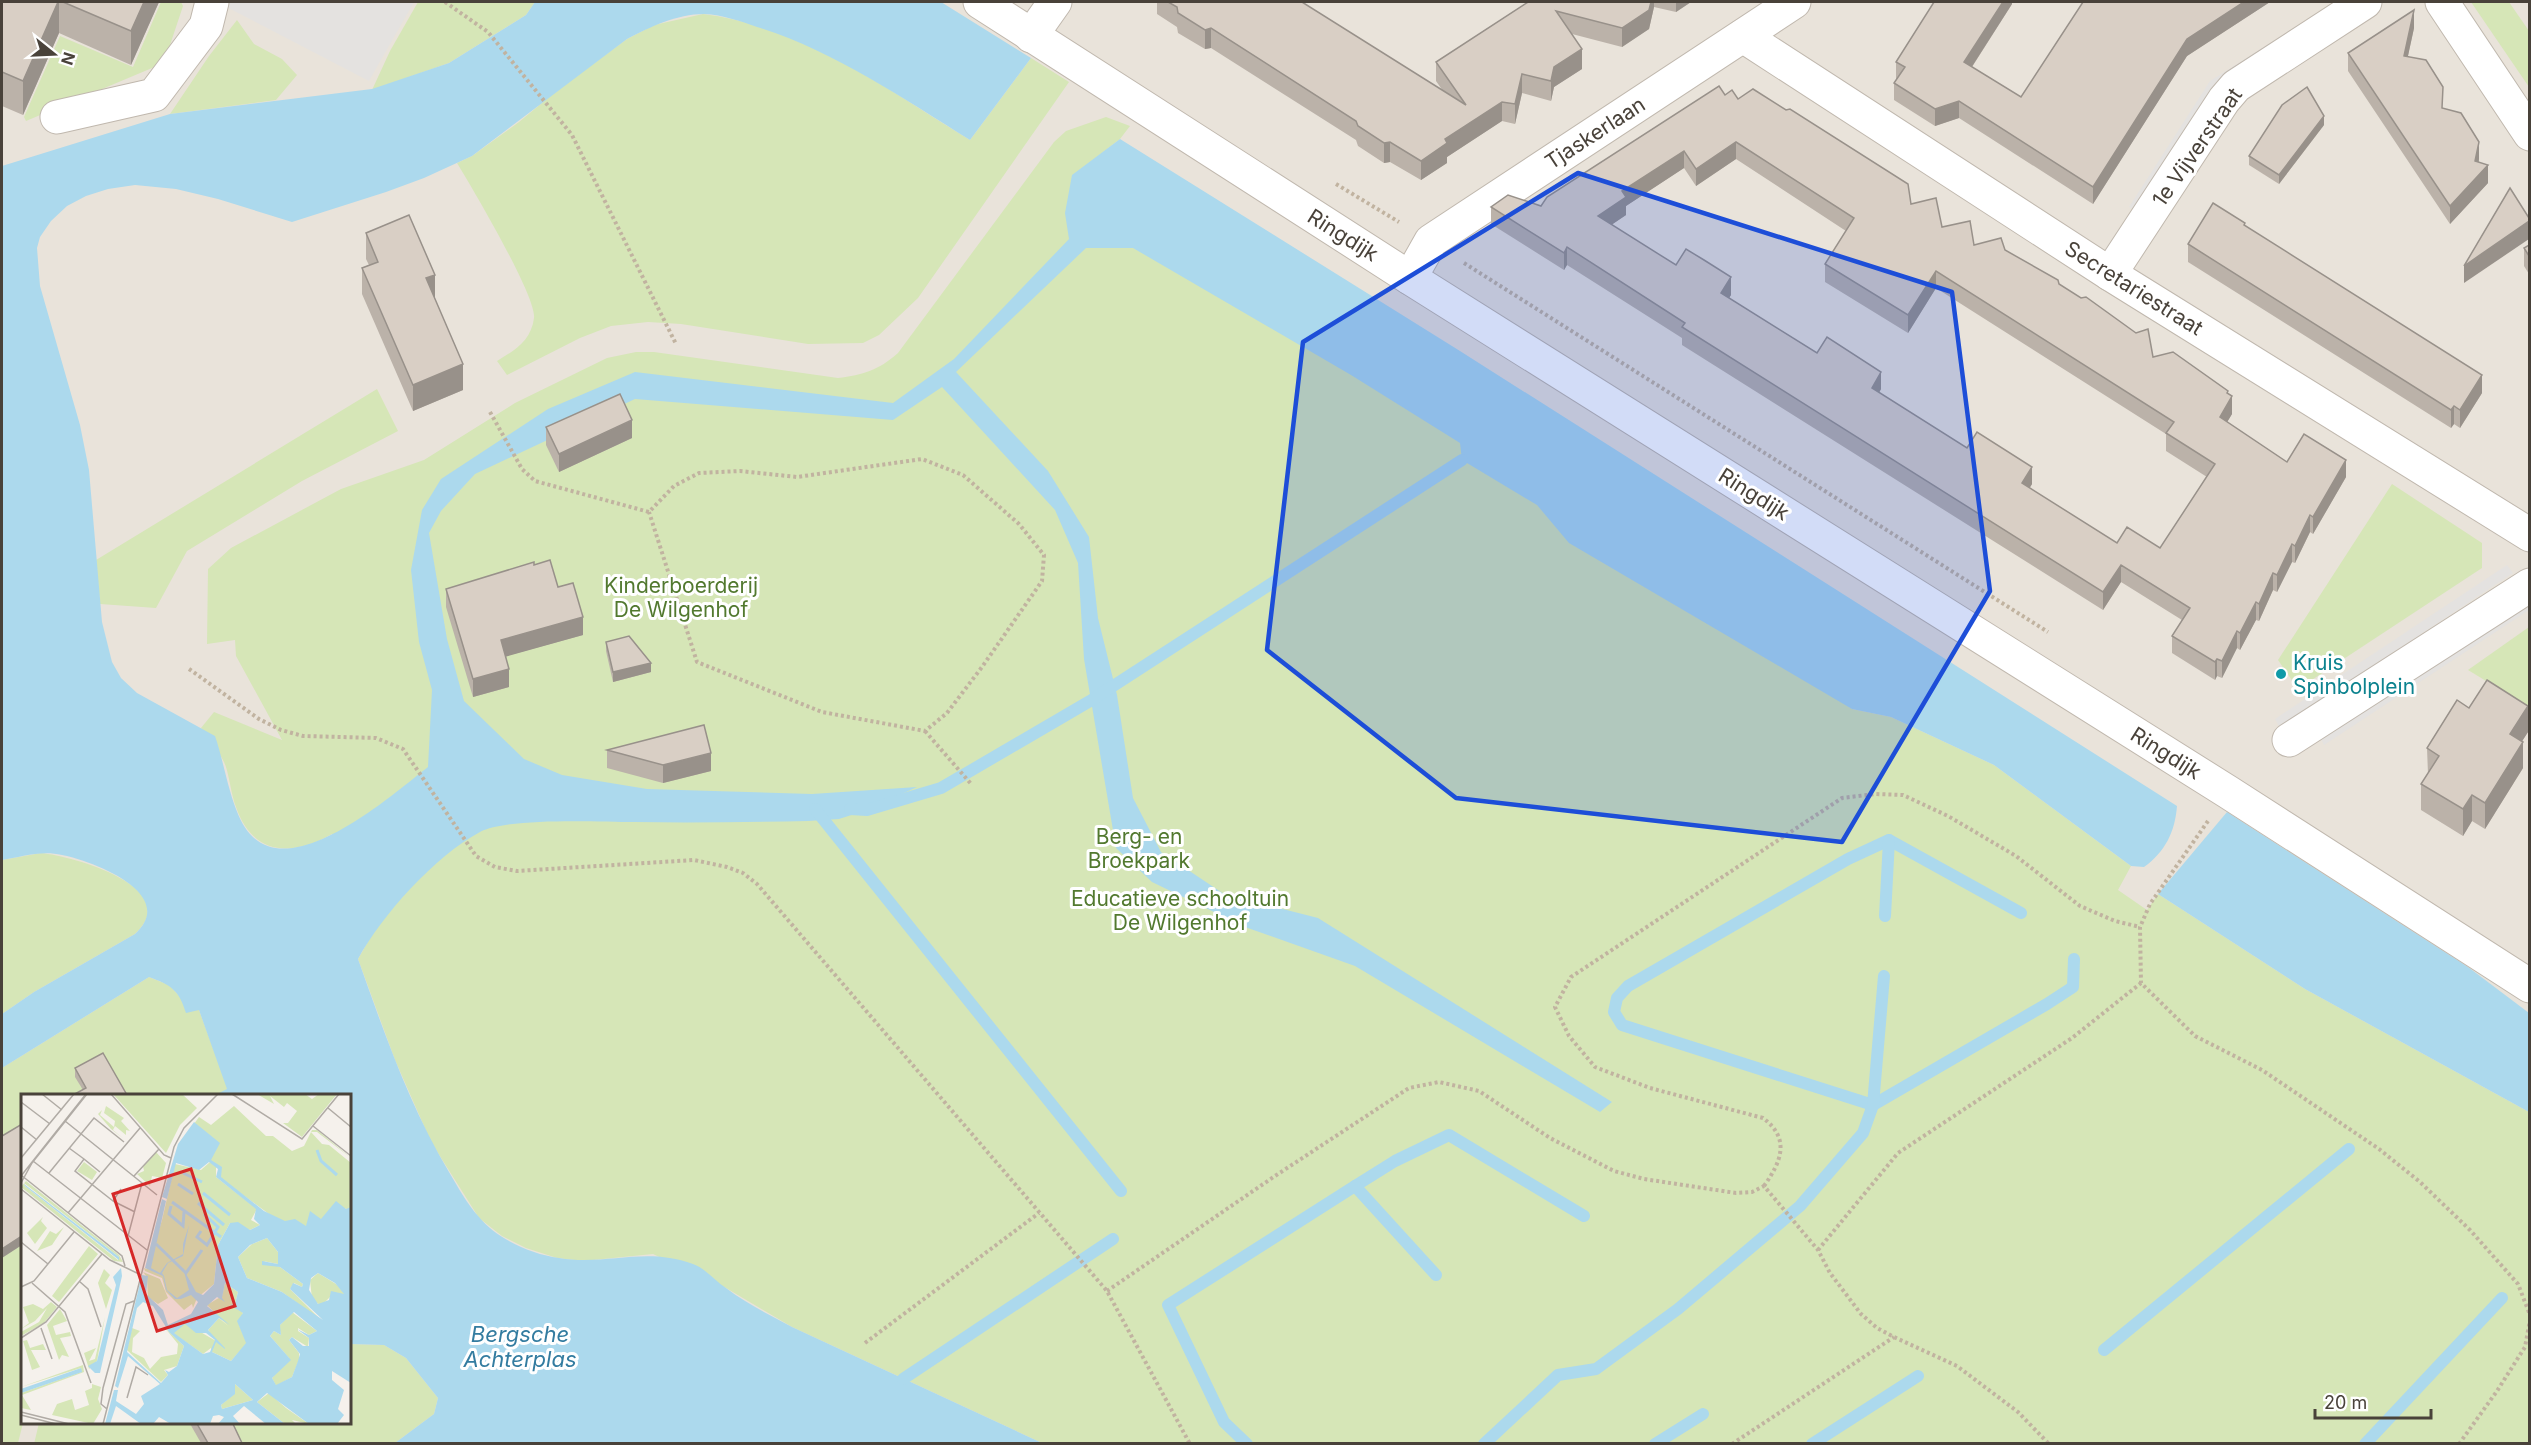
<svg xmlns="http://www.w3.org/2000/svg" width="2531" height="1445" font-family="Inter,sans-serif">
	<rect width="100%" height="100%" fill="#f5f1ec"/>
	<path fill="#e9e3da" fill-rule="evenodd" d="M2,2h2527v1441l-2527,1zM22,1096h328v326h-328z"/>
	<g fill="#d6e6b7">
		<polygon points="161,2 181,2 183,6 164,63 26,121 24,117 60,36 133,67"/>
		<polygon points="418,2 535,2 526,15 449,63 372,90 390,51"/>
		<polygon points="2471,2 2509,2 2529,31 2529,87"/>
		<path d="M703,14c99,12 184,75 267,126l61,-82 38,24 -151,216 -39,37 -16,8 -55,1 -127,-20 -33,-2 -37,4 -31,12 -73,37 -10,-14c18,-11 34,-20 37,-43 3,-21 -63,-132 -77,-155l15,-7 47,-34 41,-34 67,-49 27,-14z"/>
		<polygon points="237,20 254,44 282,59 297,75 276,100 170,114 209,56"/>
		<path d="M1106,117l24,9 -10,13 -32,25 764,545 39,8 103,48 137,101 -13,24 29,20 11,-16 147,95 224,123v331h-1487l-250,-116 -66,-39 -73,-34 -70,7 -26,-3 -31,-10 -24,-12 -23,-18 -48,-76 -36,-82 -37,-101 12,-21 -38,-104c-40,23 -79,22 -96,-27 -5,-12 -7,-35 -12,-45 -6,-12 -16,-23 -23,-34l13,-16 68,28 -46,-84 -1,-16 -28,4 1,-75 23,-21 110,-59 83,-29 91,-57 92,-45 29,-6h18l184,26c25,-3 41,-8 60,-25l156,-211 12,-11z"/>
		<polygon points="377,389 398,431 302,481 187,551 156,608 100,604 96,560"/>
		<polygon points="2392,484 2482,543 2482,568 2298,689 2278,660"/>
		<polygon points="2529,627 2529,707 2468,670"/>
		<path d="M41,853c32,3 145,35 94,81l-101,58 -32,22v-154z"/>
		<polygon points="149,977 169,985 182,999 199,1010 228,1089 215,1096 22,1096 23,1423 18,1443 2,1444 2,1068"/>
		<polygon points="350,1344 384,1345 406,1358 438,1398 434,1414 395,1443 34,1444 39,1423 350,1422"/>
	</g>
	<g fill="#e4e2e0">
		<polygon points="217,2 414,2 369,81"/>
		<polygon points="2335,2 2350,2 2217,87 2137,212 2129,207 2210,81"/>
		<polygon points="2507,565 2513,573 2280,728 2275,719"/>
		<polygon points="2529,598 2529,610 2324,745 2320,737"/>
	</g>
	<g fill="#acd9ed">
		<path d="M535,2h406l90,56 -61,82c-68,-42 -136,-89 -213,-113 -17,-6 -34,-12 -53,-13 -27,0 -54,13 -77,25l-155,117 -48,22 -38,14 -94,30 -74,-23 -42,-10 -41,-4 -27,4 -22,7 -19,10 -16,15 -11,16 -3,11 3,38 40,139 9,45 13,152 10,40 9,16 16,15 78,43c10,28 16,77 35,98 43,49 142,-39 178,-67l4,-77 -13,-48 -8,-72 11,-60 19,-31 107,-70 87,-37 258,31 61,-44 115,-120 -4,-26 7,-38 48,-36 340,212 717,455c-2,26 -12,46 -33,61l-13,-1 -137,-101 -103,-48 -39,-8 -283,-166 -32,-38 -75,-45 -2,-17 -109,-68 -218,-127h-47l-130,124 92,99 41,66 9,81 19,77 16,103 28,54 63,42 94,24 294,184 -12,10 -245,-146 -110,-39 -93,-45 -36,-34 -32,-189 -6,-96 -23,-53 -113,-123 -49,33 -258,-21 -160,75 -34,37 -12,22 18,106 17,62 60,58 38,16 85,14 165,5 105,-7 -50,23 -28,9 -31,2c-58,1 -116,2 -174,1 -35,0 -124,-5 -154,10 -45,24 -98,83 -122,127 26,73 51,146 91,213 9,15 18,32 30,45 18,22 52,37 80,41 47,8 86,-12 134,6 12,4 22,17 33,24 21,16 44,27 66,39l250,116h-647l39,-29 4,-16 -32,-40 -22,-13 -34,-1v-248l-135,-1 12,-6 -28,-79 -13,3c-7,-23 -15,-28 -37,-36l-147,91v-54l32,-22 101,-58c44,-40 -42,-73 -73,-79 -21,-5 -41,2 -60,5v-694l168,-52 202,-25 77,-26 77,-48z"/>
		<polygon points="2227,812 2468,967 2529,1013 2529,1112 2305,989 2158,894"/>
	</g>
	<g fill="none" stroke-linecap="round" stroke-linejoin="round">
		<g stroke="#acd9ed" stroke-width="12">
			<polyline points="815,809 1121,1191"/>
			<polyline points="850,809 867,810 941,788 1090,701 1462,460"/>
			<polyline points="2021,913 1889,840 1848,859 1628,986 1617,998 1614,1012 1622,1025 1873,1105 2047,1004 2073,987 2074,959"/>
			<polyline points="1885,916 1889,840"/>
			<polyline points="1355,1186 1395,1161 1449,1135 1584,1216"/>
			<polyline points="2104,1350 2349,1149"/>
			<polyline points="903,1379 1113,1239"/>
			<polyline points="1247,1444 1224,1422 1168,1305 1355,1186 1436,1275"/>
			<polyline points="1484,1444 1558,1375 1596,1369 1678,1309 1800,1206 1863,1133 1873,1105 1884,976"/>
			<polyline points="1655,1444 1703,1414"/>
			<polyline points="1812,1444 1918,1376"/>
			<polyline points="2365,1444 2502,1298"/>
		</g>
		<g stroke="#c0b8ae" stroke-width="35">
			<g id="minor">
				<polyline points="980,2 1410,278 2228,792 2530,986"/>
				<polyline points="2442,2 2530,134"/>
				<polyline points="1031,36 1055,2"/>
				<polyline points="1743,36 2110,274 2530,535"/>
				<polyline points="57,117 154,95 206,26 212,2"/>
				<polyline points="2110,274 2224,100 2236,86 2365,2"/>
				<polyline points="1410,278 1431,241 1794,2"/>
				<polyline points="2289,740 2530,585"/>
			</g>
		</g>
		<g stroke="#c1b3a0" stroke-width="4" stroke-dasharray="3 3" stroke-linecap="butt">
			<polyline points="445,2 488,32 572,135 676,344"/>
			<polyline points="1336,184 1399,222"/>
			<polyline points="1464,263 2048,632"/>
			<polyline points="490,412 522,469 535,481 649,512 674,486 699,473 740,471 797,477 922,459 963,475 1019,524 1044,555 1042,581 982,667 947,713 925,731 822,712 697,662 649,512"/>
			<polyline points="189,669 259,719 281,730 303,736 376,738 403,749 476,856 495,867 517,871 694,860 727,867 743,873 757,884 1107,1291 1190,1444"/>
			<polyline points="925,731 972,785"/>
			<polyline points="2208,821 2150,904 2140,927 2141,983 2195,1036 2262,1070 2379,1149 2420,1182 2470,1230 2518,1284 2530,1315"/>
			<path d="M1764,1186c17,-24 27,-47 -1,-68l-113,-30 -55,-21 -26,-31 -14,-29 16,-30 271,-179 33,-4 28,1 45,21 68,40 64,50 35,15 25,6"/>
			<polyline points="1818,1250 1898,1153 2072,1038 2141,983"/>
			<polyline points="1107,1291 1275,1176 1409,1088 1439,1082 1479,1091 1550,1138 1614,1171 1644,1179 1736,1193 1752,1192 1764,1186 1818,1250 1830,1273 1861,1314 1877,1328 1894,1337 1957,1366 2018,1412 2049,1444"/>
			<polyline points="865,1343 1039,1213"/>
			<polyline points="1732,1444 1894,1337"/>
			<polyline points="2459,1444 2497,1391 2525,1347 2530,1320"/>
		</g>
		<use href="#minor" stroke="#fff" stroke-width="33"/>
	</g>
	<g fill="#bbb2a9" fill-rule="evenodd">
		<polygon points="2,2 159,2 131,65 59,33 23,115 2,106"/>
		<polygon points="1157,2 1302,2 1443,91 1436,81 1436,62 1528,2 1691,2 1676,12 1654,7 1649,29 1622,47 1572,34 1582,69 1554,87 1551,101 1522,93 1515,124 1502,121 1447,157 1447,163 1421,180 1390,162 1384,163 1358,146 1356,140 1211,48 1205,49 1178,33 1177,27 1157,14"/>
		<polygon points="2012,2 2012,4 1972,67 2021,97 2083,2 2270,2 2187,56 2093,204 1959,118 1935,126 1894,100 1894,83 1897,79 1896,79 1896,62"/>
		<polygon points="2414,28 2408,56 2443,109 2479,159 2479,162 2488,183 2450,224 2348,71 2348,53"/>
		<path d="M1725,95l13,4 173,105 31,23 32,18 31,5 54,34 94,73 75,37 4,20 -5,8 60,40 59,15 -33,57 -3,-2 -15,31 -3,-1 -15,30 -4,-2 -14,31 -3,-1 -16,30 -3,-2 -15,30 -5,-2 -2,4 -43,-27v-17l10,-16 -61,-38 -18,28 -421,-265v-7l-115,-73 -3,5 -73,-46v-17l50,-1zM1736,159l110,72 -21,33v18l83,51 28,-45 230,146v17l41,26 -47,71 -43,-5 -88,-55 3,-4 -65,-36 -88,-55 2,-4 -64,-36 -88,-55 2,-3 -55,-30 -65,-40 15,-10v-9l58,-38 12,18z"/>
		<polygon points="2324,125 2279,184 2249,165 2249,156"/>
		<polygon points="2245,226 2482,393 2460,428 2454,424 2451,428 2188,262 2188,244"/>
		<polygon points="366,233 435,299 463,390 413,411 362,294 362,268 369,265 366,259"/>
		<polygon points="2529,245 2529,274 2524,266 2524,248"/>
		<polygon points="546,427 632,438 559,472 546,445"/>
		<polygon points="558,587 583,635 506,656 509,687 473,697 446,607 446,589"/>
		<polygon points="606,642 651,672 613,682 606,651"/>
		<polygon points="2469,708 2528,732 2522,741 2523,768 2485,829 2472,821 2463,836 2421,810 2421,784 2428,774 2427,748"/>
		<polygon points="607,750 711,771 663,783 607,768"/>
		<polygon points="75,1068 127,1095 83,1090 75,1077"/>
		<polygon points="189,1422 232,1422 242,1443 201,1443"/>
	</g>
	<g fill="#98918a">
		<polygon points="58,2 59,2 59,33 23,115 23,81"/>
		<polygon points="144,2 159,2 131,65 131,31"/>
		<polygon points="1651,2 1654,2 1654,7 1649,29 1622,47 1622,28"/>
		<polygon points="1676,2 1691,2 1676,12"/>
		<polygon points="2003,2 2012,2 2012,4 1964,79 1964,62"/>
		<polygon points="2244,2 2270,2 2187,56 2093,204 2093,187 2187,39"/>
		<polygon points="2414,10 2414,28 2404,74 2404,56"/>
		<polygon points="1211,28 1211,48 1205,49 1205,30"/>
		<polygon points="1582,49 1582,69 1554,87 1551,101 1551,81 1554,67"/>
		<polygon points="1522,74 1522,93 1515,124 1515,104"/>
		<polygon points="1959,101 1959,118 1935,126 1935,109"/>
		<polygon points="1502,102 1502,121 1447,157 1447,163 1421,180 1421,161 1445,139"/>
		<polygon points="2324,116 2324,125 2279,184 2279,175"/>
		<polygon points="1390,142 1390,162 1384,163 1384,143"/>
		<polygon points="1736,142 1736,159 1696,186 1696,169"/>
		<polygon points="2479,142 2479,159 2475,179 2488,165 2488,183 2450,224 2450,206 2475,161"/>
		<polygon points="1684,151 1684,168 1626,206 1626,215 1598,234 1598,216 1622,191"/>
		<polygon points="2529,221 2529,239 2464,283 2464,266"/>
		<polygon points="1567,247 1567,265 1564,270 1564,253"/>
		<polygon points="1936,271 1936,288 1908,333 1908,315"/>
		<polygon points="435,275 435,301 426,278"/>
		<polygon points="1731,277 1731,295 1721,310 1721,293"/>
		<polygon points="463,364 463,390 413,411 413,385"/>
		<polygon points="1881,372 1881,389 1872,405 1872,388"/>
		<polygon points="2482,375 2482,393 2460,428 2460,410"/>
		<polygon points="2228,391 2228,403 2232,396 2232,414 2220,434 2220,417"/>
		<polygon points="2454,406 2454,424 2451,428 2451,410"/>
		<polygon points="632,420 632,438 559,472 559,454"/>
		<polygon points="2346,460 2346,477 2313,534 2313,517"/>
		<polygon points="2032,467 2032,484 2022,501 2022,483"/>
		<polygon points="2310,515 2310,532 2295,563 2295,546"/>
		<polygon points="2292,544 2292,562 2277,592 2277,575"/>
		<polygon points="2121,565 2121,582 2103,610 2103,592"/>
		<polygon points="2273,573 2273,590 2259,621 2259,604"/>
		<polygon points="2256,602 2256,620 2240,650 2240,633"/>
		<polygon points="583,617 583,635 501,658 501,640"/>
		<polygon points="2237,631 2237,648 2222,678 2222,661"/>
		<polygon points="2217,659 2217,676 2215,680 2215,662"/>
		<polygon points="651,663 651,672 613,682 613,672"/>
		<polygon points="509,669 509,687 473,697 473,679"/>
		<polygon points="2528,706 2528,732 2510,760 2510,734"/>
		<polygon points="2523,742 2523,768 2485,829 2485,803"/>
		<polygon points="711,753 711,771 663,783 663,765"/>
		<polygon points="2472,795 2472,821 2463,836 2463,809"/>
		<polygon points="22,1236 22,1245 2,1258 2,1249"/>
	</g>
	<g fill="#d9cfc5" stroke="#98918a" stroke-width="1.5" fill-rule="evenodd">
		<polygon points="2,2 58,2 23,81 2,72"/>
		<polygon points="63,2 144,2 131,31"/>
		<polygon points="1168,2 1302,2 1466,105 1436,62 1528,2 1651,2 1649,10 1622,28 1556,11 1582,49 1554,67 1551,81 1522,74 1515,104 1502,102 1445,139 1447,143 1421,161 1390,142 1384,143 1358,126 1356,121 1211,28 1205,30 1178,13 1177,7"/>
		<polygon points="1934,2 2003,2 1964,62 2021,97 2083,2 2244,2 2187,39 2093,187 1959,101 1935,109 1894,83 1905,67 1896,62"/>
		<polygon points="2414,10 2404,56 2426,60 2443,87 2442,108 2461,113 2479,142 2475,161 2488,165 2450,206 2348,53"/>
		<path d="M1719,86l6,9 7,-5 6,9 15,-10 33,21 4,-1 118,75 3,20 25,-6 6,29 28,-6 4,24 27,-7 4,12 53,30 1,4 22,14 5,-1 50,36 12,-4 5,28 20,-5 55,39 -1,2 5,3 -12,21 67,45 17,-28 42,26 -33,57 -3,-2 -15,31 -3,-2 -15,31 -4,-2 -14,31 -3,-2 -16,31 -3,-2 -15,30 -5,-2 -2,3 -43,-26 18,-28 -69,-43 -18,27 -421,-265 3,-4 -118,-76 -3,6 -73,-46 17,-12 33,11 6,-9zM1736,142l118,76 -29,46 83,51 28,-44 238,151 -8,11 49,31 -55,84 -33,-21 -10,16 -95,-60 10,-16 -55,-35 -10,16 -95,-60 9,-16 -54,-35 -10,16 -96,-60 10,-16 -27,-17 -18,-11 -10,16 -78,-49 28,-19 -4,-6 62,-40 12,18z"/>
		<polygon points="2307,87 2324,116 2279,175 2249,156 2282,105"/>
		<polygon points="2510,188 2529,218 2529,221 2464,266"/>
		<polygon points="2213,203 2245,223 2244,225 2482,375 2460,410 2454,406 2451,410 2188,244"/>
		<polygon points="409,215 435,275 426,278 463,364 413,385 362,268 378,262 366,233"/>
		<polygon points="2529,245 2529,256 2524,248"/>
		<polygon points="620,394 632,420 559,454 546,427"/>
		<polygon points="550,560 558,587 573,583 583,617 501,640 509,669 473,679 446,589 534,562 534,565"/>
		<polygon points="629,636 651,663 613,672 606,642"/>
		<polygon points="2487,680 2528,706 2510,734 2523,742 2485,803 2472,795 2463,809 2421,784 2439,756 2427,748 2457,700 2469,708"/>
		<polygon points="704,725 711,753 663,765 607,750"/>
		<polygon points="103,1053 127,1095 73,1095 86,1088 75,1068"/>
		<polygon points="22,1124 22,1236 2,1249 2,1136"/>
		<polygon points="196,1422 232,1422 242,1443 208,1443"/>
	</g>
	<path fill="#1d4ed8" fill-opacity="0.2" stroke="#1d4ed8" stroke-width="4.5" stroke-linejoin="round" d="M1578,173l374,119 38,299 -148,251 -386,-44 -189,-148 36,-308z"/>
	<circle fill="#0f9aa8" stroke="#fff" stroke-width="2" cx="2281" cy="674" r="6"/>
	<g text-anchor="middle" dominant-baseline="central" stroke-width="6" stroke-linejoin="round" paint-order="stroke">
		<g font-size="21" fill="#49423a" stroke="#fff">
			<text transform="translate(1595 133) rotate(-33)">Tjaskerlaan</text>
			<text transform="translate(2197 147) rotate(-55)">1e Vijverstraat</text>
			<text transform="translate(1343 235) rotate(32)">Ringdijk</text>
			<text transform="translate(2134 288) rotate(32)">Secretariestraat</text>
			<text transform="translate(1754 494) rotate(32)">Ringdijk</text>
			<text transform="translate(2166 753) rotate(32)">Ringdijk</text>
		</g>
		<g font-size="21" fill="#52792f" stroke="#fff">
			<text x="681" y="585">Kinderboerderij<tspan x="681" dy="24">De Wilgenhof</tspan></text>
			<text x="1139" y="836">Berg- en<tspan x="1139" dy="24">Broekpark</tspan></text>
			<text x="1180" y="898">Educatieve schooltuin<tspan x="1180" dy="24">De Wilgenhof</tspan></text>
		</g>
		<g font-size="21" fill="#0d838f" stroke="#fff" text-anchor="start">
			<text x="2293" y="662">Kruis<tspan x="2293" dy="24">Spinbolplein</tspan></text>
		</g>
		<g font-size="22" font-style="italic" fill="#337ca0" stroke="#fff">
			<text x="520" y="1334">Bergsche<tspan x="520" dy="25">Achterplas</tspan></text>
		</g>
	</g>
	<g transform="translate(21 1094)">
		<rect width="330" height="330" fill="#f5f1ec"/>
		<path d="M92,0h69l15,14 -17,17 -14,28zM236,0h48l7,5 7,-5h18l-35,43 -19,-14h5l9,-12 -10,-8 -3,4 -14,-11 4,8zM85,12l18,12 -3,3 9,10 -4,-1v5l-11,-9 -2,4 11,9 -13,-10 -13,-15 4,-4 -2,5 14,12 1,-6 -11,-8zM213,12l32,30h7l19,15 12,-5 8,-16h5l34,28 -34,-26h-6l11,12 7,1 22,18v47l-17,-4 -15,19 -11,3 -13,-6 -11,3 -67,-49 3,-7 -4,-2v10l41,32 -6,11 9,5 -10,5 -20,-7 -12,22 -4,39 -17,14 -4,10 -1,-4 -8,6 -18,-18 -4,-14 -17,-7 -1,-3 3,1 15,-49 13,-56 26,6 9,-8 -34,-5 4,-14 19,-26 12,8zM135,58l10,11 -4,15 -10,-2 -2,10 -13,-12 7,-3 -1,-5zM63,68l13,10 -5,8 -15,-9zM5,87l93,74 4,7 -9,-1 -93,-74zM3,89l95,74 -1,3 -93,-74zM22,123l-2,4 6,7 -12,16 -8,-11zM43,133l-12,18 -15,6 13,-20 6,3zM246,144l11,14v12l-15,-3 17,6 23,17 -1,3 -8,-4 -4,6 32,32 -40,-29 -35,-14 -9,-21 14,-13zM68,152l9,8 -39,48 -7,-6zM83,175l6,6 -5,8 7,7 -6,19 -8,-26zM122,178l17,7 8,19 -10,6 -10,-7 -1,-20zM297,179l18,11 9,10 -3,3 -11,-1 -10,10 -9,-7 -2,-19zM204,189l13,9 -3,12 8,9 -4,12 8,18 -16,18 -19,-9 -1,-4 -8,6 -30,-21 12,-10 31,18 -8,-11 11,-12 9,8 -21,-21 15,-9zM30,208l6,5 -13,16 -23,13v-4l18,-10 8,-14 -12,13 -14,8 8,-6 -6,-16 10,-3 10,5zM39,215l7,12 -14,5 3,9 14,-3 1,4 -11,2 9,19 -7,-2 -3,5 -12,-35zM271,218l25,19 -8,4 -11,-7v3l11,7 -1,9 -16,-10 -3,3 10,13v7l-7,17 -16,9 -4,-8 17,-20 -19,-22 4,-5 7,4 -2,-9zM84,223l-8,44 -8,8 -5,-16 12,-5 -7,13 6,-2zM111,234l8,3 -7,7 -1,14 12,6 6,11 11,-12 16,-3 1,-10 -13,-16 19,18 -7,20 -13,4 4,5 -7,7 -34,-32zM6,246l3,8 13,-4 3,6h-15l9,17 -8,3 -9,-29zM62,271l1,7 -62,23 9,15 -10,-2v-15l60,-21v-4l-60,19zM71,290l9,3 -3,12 4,10 -9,15 -41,-9 5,-11 15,-5 3,11 14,-5 -4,-14 7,-3zM214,290l18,16 -31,9 -1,-4 14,-12zM248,299l17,15 23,16 -17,-4 4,4h-11l-28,-22z" fill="#d6e6b7" fill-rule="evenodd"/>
		<path d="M173,28l26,21 -9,17 11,7 -1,10 43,34 21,10 10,-2 11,7 4,-15 11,8 15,-18 10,8 5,-2v176l-19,-12v9l12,10 -6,19 6,6 -7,9h-28l-42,-31 -10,9 28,22h-19l-22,-18 -11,10 7,8h-22l6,-7 -5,-2 -6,1 -3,8h-39l-12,-7 -6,7h-12l-25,-18 -6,18h-5l9,-34h4l-2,11 20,13 8,-10 -3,-8 19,-12 -32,-28 -10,32 -3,-2 27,-111 6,1 -2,18 17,16 5,15 23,-11 7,-12 -7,-7 -10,4h-6l-9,-9 -3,-14 -18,-8 17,-69 4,2 -15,67 9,5 7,-10 16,-9v-10l6,-19 -6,31 -15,7 -6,10 2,3 3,14 10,8 12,-8 -6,-22 13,24 7,3 11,-11 4,-39 12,-22 8,-1 12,8 10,-5 -6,-6 2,-10 -40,-32 2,-8 -9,-7 -10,8 -23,-7 -9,36 -5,-2 16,-53zM246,144l11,14v12l-16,-3v4l18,2 23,17 -1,3 -9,-4 -3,6 33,31 -41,-28 -35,-14 -9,-21 12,-12zM297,179l17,10 9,11 -13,-3 -2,9 -11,4 -9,-14 2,-12zM204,189l13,9 -3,12 -5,1 13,8 -6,8 9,22 -15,18 -19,-9 4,-10 9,7v-1l-17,-18 11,-12 11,7 -23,-19 10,-9 8,5 -3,-4zM122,208l10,4 16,26 15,14 -7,20 -8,6 -4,-2 3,5 -7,8 -34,-31 10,-44zM273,218l23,19 -8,4 -12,-6 12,9v8h-6l-11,-9 -3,3 11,14 -2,7 -6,16 -16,8 -4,-7 19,-18 -21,-24 4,-5 7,4 -1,-10zM164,230l11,9h10l9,7 -5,12 -7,2 -29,-21zM214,290l18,16 -31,9 -1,-4 14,-11zM3,90l95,73v3l-94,-74zM100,174l1,8 -20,88 -2,9h-5l-7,-7 9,-5 19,-76 -3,-8zM60,274l1,4 -61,21v-4z" fill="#acd9ed" fill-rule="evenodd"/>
		<path fill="none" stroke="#acd9ed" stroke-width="3" d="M296,56l4,11 16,14M162,79l19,9M157,90l15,10M182,99l27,22M151,108l49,35M177,109l26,22M150,112l-2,8 14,12 1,-14M180,137l-4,6 10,8 11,-18 -14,-13M135,150l30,29 16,-23"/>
		<path fill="none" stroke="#b0aba5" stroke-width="1.5" d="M21,0l20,16M90,0l53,61 7,3M211,0l70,45 37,-45M0,8l29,22M307,14l23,19M44,27l92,74M292,32l38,30M0,33l16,13M48,54l15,11M0,64l53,-64M12,67l114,89M79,78l-16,-13 -9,12 38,30 8,-12M28,79l45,-55 30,24M0,81l101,81 3,10M0,82l65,-82M113,82l25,-27M0,89l11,-20 55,-69M0,95l89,71 31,15M92,107l22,11M47,119l72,-85M107,142l14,-53M0,148l27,22M58,187l9,8 13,38M11,189l33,29 26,71M0,193l13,-6 40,-49M20,234l11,31M0,244l25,-16 56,-68M106,304l9,-31 12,8M86,315l-6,-5 2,-16 23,-84 8,-3M0,318l48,12M0,321l35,9M82,330l71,-277 10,-19 34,-34"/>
		<path fill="#d62828" fill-opacity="0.15" stroke="#d62828" stroke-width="3" d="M170,75l44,137 -78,25 -44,-137z"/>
		<rect width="330" height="330" fill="none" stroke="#49423a" stroke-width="3"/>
	</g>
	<rect width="2531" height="1445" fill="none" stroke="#49423a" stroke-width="6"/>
	<g transform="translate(54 54) rotate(108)" stroke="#ffffff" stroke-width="4.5" paint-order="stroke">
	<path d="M0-4.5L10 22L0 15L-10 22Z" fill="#49423a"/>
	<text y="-9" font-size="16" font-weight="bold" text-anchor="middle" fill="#49423a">N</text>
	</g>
	<path d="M2315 1409v9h116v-9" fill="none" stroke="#49423a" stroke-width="3"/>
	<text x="2324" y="1409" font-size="18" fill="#49423a" stroke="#ffffff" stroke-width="4.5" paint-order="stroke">20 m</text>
</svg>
